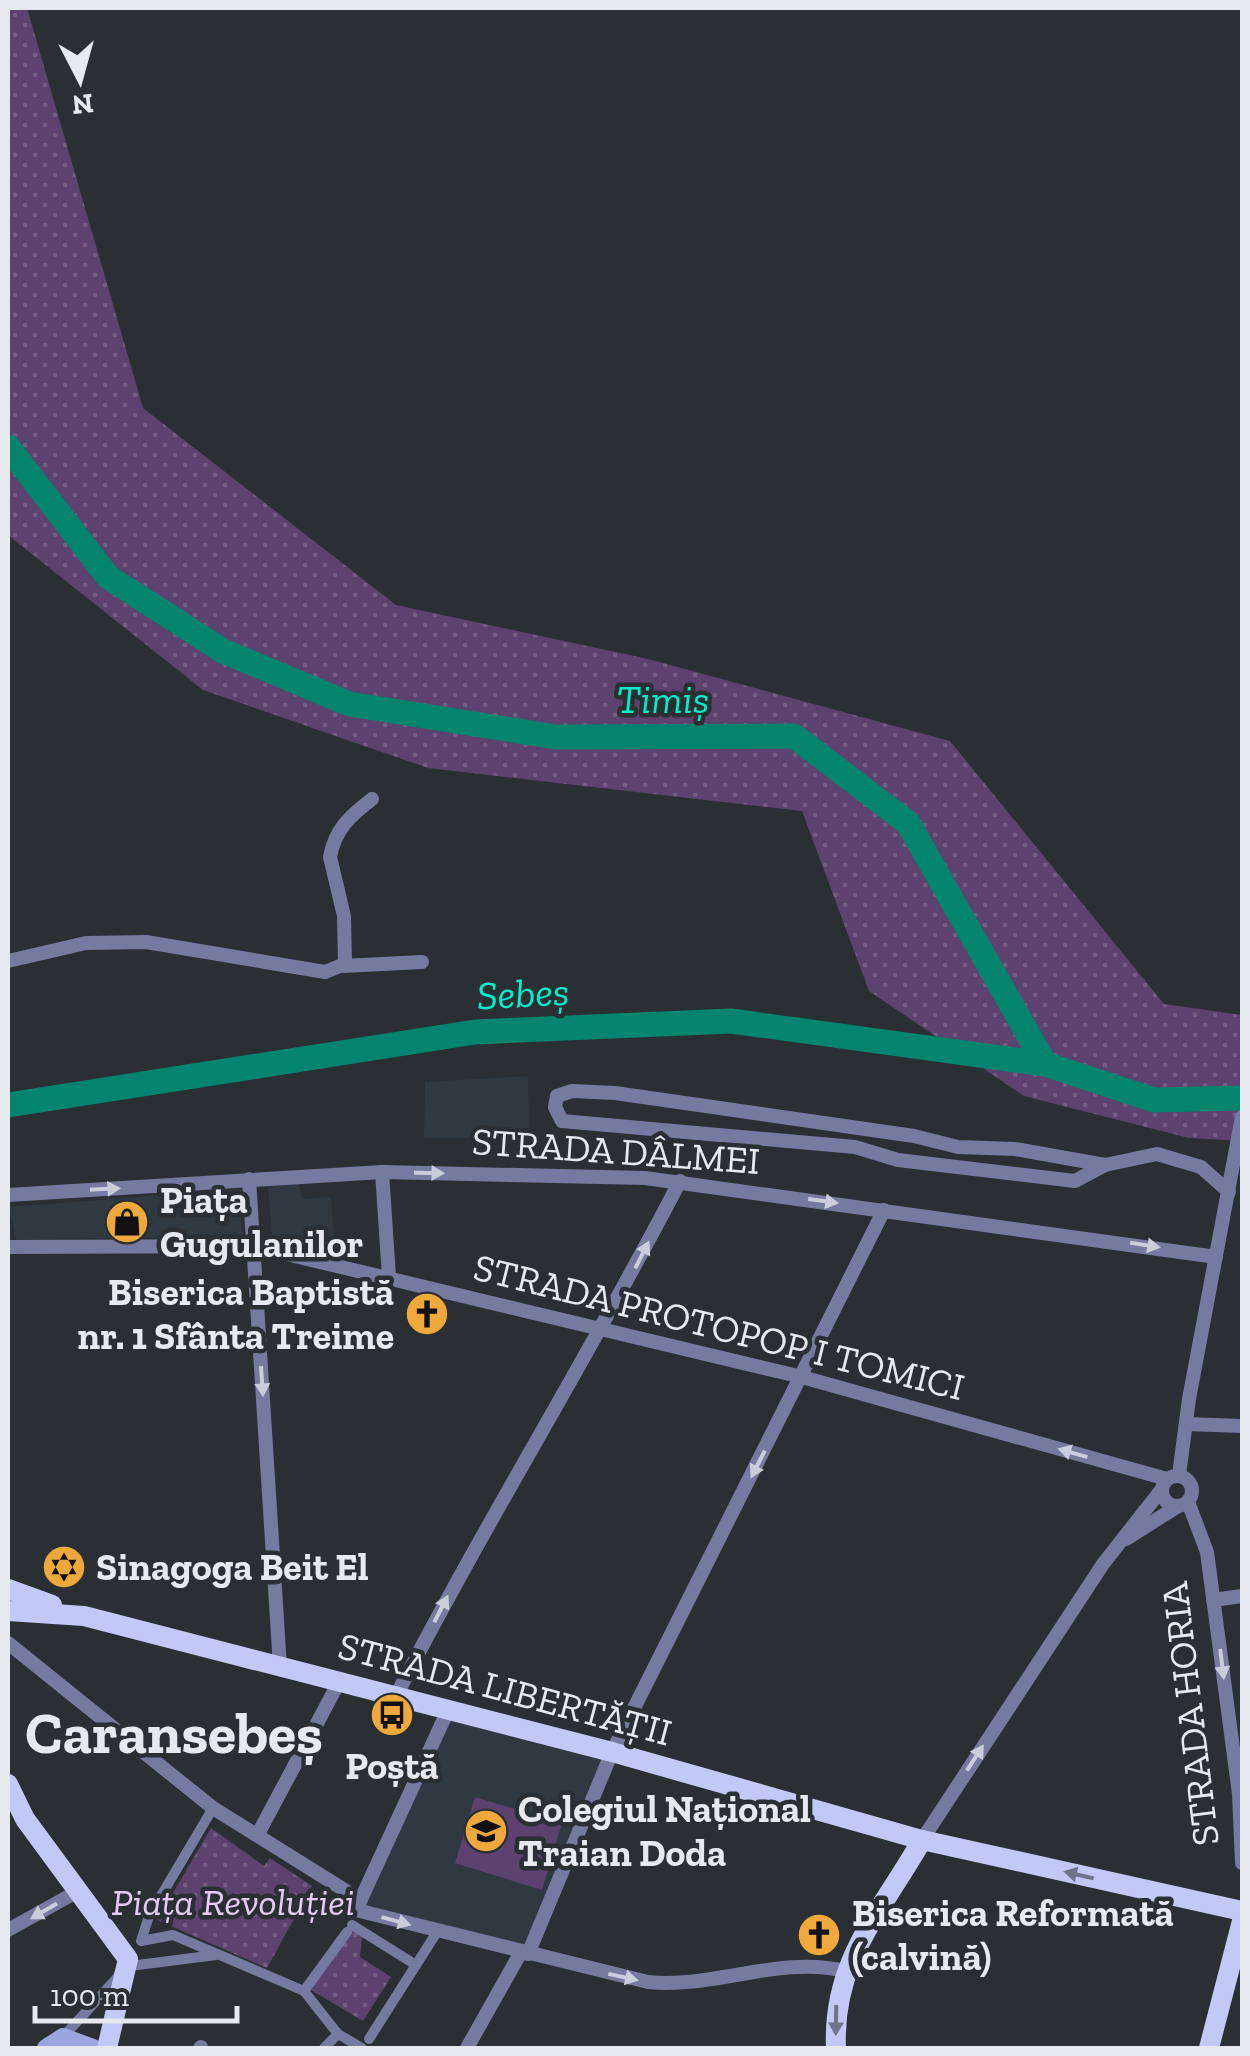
<svg xmlns="http://www.w3.org/2000/svg" width="1250" height="2056" font-family="'Zilla Slab',serif">
	<defs>
		<pattern id="green-dots" width="8" height="8" patternUnits="userSpaceOnUse" patternTransform="scale(2.5)"><rect width="8" height="8" fill="#5d416e"/><path d="M2 2h.1M6 6h.1" fill="none" stroke="#745c83" stroke-width="1.8" stroke-linecap="round"/></pattern>
	</defs>
	<rect width="100%" height="100%" fill="#2a2f34"/>
	<g fill="#2e3942">
		<polygon points="528,1076 529,1137 424,1138 425,1082"/>
		<polygon points="299,1184 302,1199 331,1197 335,1250 273,1247 268,1187"/>
		<polygon points="239,1189 243,1236 16,1240 9,1207"/>
		<polygon points="449,1708 612,1752 528,1954 356,1910"/>
	</g>
	<g fill="url(#green-dots)">
		<polygon points="8,8 27,8 143,408 396,605 648,659 950,741 1164,1004 1242,1015 1242,1141 1189,1138 1024,1096 869,991 802,811 428,768 203,690 8,535"/>
		<polygon points="211,1828 264,1866 270,1858 312,1886 267,1968 157,1920"/>
		<polygon points="351,1930 362,1937 360,1957 391,1977 363,2021 311,1990"/>
	</g>
	<polygon fill="#5d416e" points="475,1797 562,1823 542,1890 455,1863"/>
	<g fill="none" stroke-linecap="round" stroke-linejoin="round">
		<g stroke="#03846f" stroke-width="25">
			<polyline points="8,447 108,577 223,651 349,704 556,737 794,736 908,823 1045,1064"/>
			<polyline points="8,1105 475,1032 731,1021 1045,1064 1154,1100 1242,1098"/>
		</g>
		<g stroke="#757aa0" stroke-width="10">
			<polyline points="213,1808 149,1916 141,1941 173,1935 304,1991 338,2034 362,2048"/>
			<polyline points="352,1925 416,1965"/>
			<polyline points="304,1991 347,1932"/>
			<polyline points="63,2037 117,1978 122,1967 216,1955"/>
			<polyline points="369,2039 437,1932"/>
			<polyline points="324,2048 338,2034"/>
		</g>
		<g stroke="#757aa0" stroke-width="14">
			<path d="M8,961l78,-18 60,-1 179,30 20,-8 -1,-48 -14,-59c5,-28 20,-41 42,-58"/>
			<polyline points="343,966 422,962"/>
			<polyline points="1105,1165 1015,1149 958,1147 914,1136 615,1093 572,1091 557,1096 555,1107 562,1121 855,1147 898,1160 1075,1181 1105,1165 1157,1154 1201,1167 1229,1192"/>
			<polyline points="382,1172 389,1277"/>
			<polyline points="249,1179 280,1667"/>
			<polyline points="8,1195 382,1172 645,1178 1216,1257"/>
			<polyline points="8,1247 253,1246 802,1377 1167,1479"/>
			<polyline points="1186,1424 1242,1426"/>
			<polyline points="1179,1475 1189,1399 1242,1117"/>
			<circle cx="1177" cy="1491" r="15"/>
			<polyline points="1188,1502 1207,1552 1239,1794 1242,1863"/>
			<polyline points="1126,1539 1178,1506"/>
			<polyline points="1213,1600 1242,1596"/>
			<path d="M8,1643l205,165 133,83 10,19 292,72c67,7 131,-27 197,-11"/>
			<path d="M396,1696c90,-175 194,-341 284,-515"/>
			<polyline points="258,1834 339,1682"/>
			<polyline points="922,1840 1103,1564 1162,1489"/>
			<polyline points="356,1910 449,1708"/>
			<polyline points="8,1930 80,1890"/>
			<polyline points="528,1954 612,1752 884,1210"/>
			<polyline points="200,2048 201,2047"/>
			<polyline points="467,2048 521,1952"/>
		</g>
		<polyline stroke="#9da5e0" stroke-width="18" points="46,2048 63,2037 93,2048"/>
		<g stroke="#c2c9f7" stroke-width="20">
			<polyline points="8,1589 52,1605"/>
			<polyline points="8,1611 84,1616 612,1752 922,1840 1242,1911"/>
			<polyline points="8,1784 25,1819 128,1959 107,2048"/>
			<path d="M836,2048c-4,-87 45,-136 86,-208"/>
			<polyline points="1209,2048 1242,1921"/>
		</g>
	</g>
	<defs><path id="oneway-solid" d="M-6-.8H1V-3.2L6.5 0L1 3.2V.8H-6Z" transform="scale(2.5)"/></defs>
	<g fill="#cacdda">
		<use href="#oneway-solid" transform="translate(429 1173) rotate(1)"/>
		<use href="#oneway-solid" transform="translate(105 1189) rotate(-3)"/>
		<use href="#oneway-solid" transform="translate(823 1201) rotate(8)"/>
		<use href="#oneway-solid" transform="translate(1145 1245) rotate(9)"/>
		<use href="#oneway-solid" transform="translate(642 1255) rotate(-63)"/>
		<use href="#oneway-solid" transform="translate(262 1381) rotate(86)"/>
		<use href="#oneway-solid" transform="translate(1073 1453) rotate(-164)"/>
		<use href="#oneway-solid" transform="translate(758 1464) rotate(117)"/>
		<use href="#oneway-solid" transform="translate(441 1609) rotate(-63)"/>
		<use href="#oneway-solid" transform="translate(1222 1664) rotate(83)"/>
		<use href="#oneway-solid" transform="translate(975 1758) rotate(-57)"/>
		<use href="#oneway-solid" transform="translate(44 1911) rotate(150)"/>
		<use href="#oneway-solid" transform="translate(396 1921) rotate(15)"/>
		<use href="#oneway-solid" transform="translate(623 1977) rotate(12)"/>
	</g>
	<g fill="#6e748c">
		<use href="#oneway-solid" transform="translate(1079 1875) rotate(-167)"/>
		<use href="#oneway-solid" transform="translate(836 2020) rotate(91)"/>
	</g>
	<defs>
		<g id="shop-disc" transform="scale(2.25)"><circle r="9.5" fill="#eea83c" stroke="#2a2f34"/><path d="M-5-2.5h2.3a2.7 3.5 0 0 1 5.4 0H5L5.5 6h-11ZM-1.5-2.5h3a1.5 2.3 0 0 0-3 0Z" fill="#111"/></g>
		<g id="church-disc" transform="scale(2.25)"><circle r="9.5" fill="#eea83c" stroke="#2a2f34"/><path d="M-1.2-6h2.4v3.5h3.3v2.4h-3.3V6h-2.4V-.1h-3.3v-2.4h3.3Z" fill="#111"/></g>
		<g id="synagogue-disc" transform="scale(2.25)"><circle r="9.5" fill="#eea83c" stroke="#2a2f34"/><path d="M0-6.5L5.6 3.2H-5.6ZM0 6.5L5.6-3.2H-5.6Z" fill="#111"/></g>
		<g id="bus-disc" transform="scale(2.25)"><circle r="9.5" fill="#eea83c" stroke="#2a2f34"/><path d="M-5-6H5V4H4V6H2V4H-2V6H-4V4H-5ZM-3.5-4V0h7V-4ZM-3.5 1.2v1.5H-2V1.2ZM2 1.2v1.5H3.5V1.2Z" fill="#111"/></g>
		<g id="school-disc" transform="scale(2.25)"><circle r="9.5" fill="#eea83c" stroke="#2a2f34"/><path d="M0-5L7-2L0 1L-7-2ZM-4 1L0 2.5L4 1V4Q0 6-4 4Z" fill="#111"/></g>
	</defs>
	<g fill-rule="evenodd">
		<use href="#shop-disc" x="127" y="1222"/>
		<use href="#church-disc" x="427" y="1314"/>
		<use href="#synagogue-disc" x="64" y="1567"/>
		<use href="#bus-disc" x="392" y="1715"/>
		<use href="#school-disc" x="486" y="1831"/>
		<use href="#church-disc" x="819" y="1935"/>
	</g>
	<g text-anchor="middle" dominant-baseline="central" stroke-width="9" stroke-linejoin="round" paint-order="stroke">
		<g font-size="38" fill="#e6e9ed" stroke="#2a2f34">
			<text transform="translate(616 1151) rotate(4)">STRADA DÂLMEI</text>
			<text transform="translate(719 1327) rotate(14)">STRADA PROTOPOP I TOMICI</text>
			<text transform="translate(505 1689) rotate(15)">STRADA LIBERTĂȚII</text>
			<text transform="translate(1190 1714) rotate(-97)">STRADA HORIA</text>
		</g>
		<g font-size="38" font-weight="bold" fill="#e6e9ed" stroke="#2a2f34" text-anchor="start">
			<text x="160" y="1200">Piața<tspan x="160" dy="44">Gugulanilor</tspan></text>
			<text x="394" y="1292" text-anchor="end">Biserica Baptistă<tspan x="394" dy="44">nr. 1 Sfânta Treime</tspan></text>
			<text x="96" y="1567">Sinagoga Beit El</text>
			<text x="392" y="1766" text-anchor="middle">Poștă</text>
			<text x="518" y="1809">Colegiul Național<tspan x="518" dy="44">Traian Doda</tspan></text>
			<text x="852" y="1913">Biserica Reformată<tspan x="852" dy="44">(calvină)</tspan></text>
		</g>
		<g font-size="38" font-style="italic" fill="#e5cbf5" stroke="#2a2f34">
			<text x="233" y="1902">Piața Revoluției</text>
		</g>
		<g font-size="40" font-style="italic" fill="#06edc8" stroke="#2a2f34">
			<text x="663" y="699">Timiș</text>
			<text transform="translate(523 993) rotate(-3)">Sebeș</text>
		</g>
		<g font-size="58" font-weight="bold" fill="#e6e9ed" stroke="#2a2f34">
			<text x="174" y="1733">Caransebeș</text>
		</g>
	</g>
	<rect width="1250" height="2056" fill="none" stroke="#e6e9ed" stroke-width="20"/>
	<g transform="translate(80 80) rotate(174)" stroke="#2a2f34" stroke-width="8" paint-order="stroke">
	<path d="M0-8L18 38L0 25L-18 38Z" fill="#e6e9ed"/>
	<text y="-15" font-size="28" font-weight="bold" text-anchor="middle" fill="#e6e9ed">N</text>
	</g>
	<path d="M35 2006v15h202v-15" fill="none" stroke="#e6e9ed" stroke-width="5"/>
	<text x="50" y="2006" font-size="30" fill="#e6e9ed" stroke="#2a2f34" stroke-width="8" paint-order="stroke">100 m</text>
</svg>
